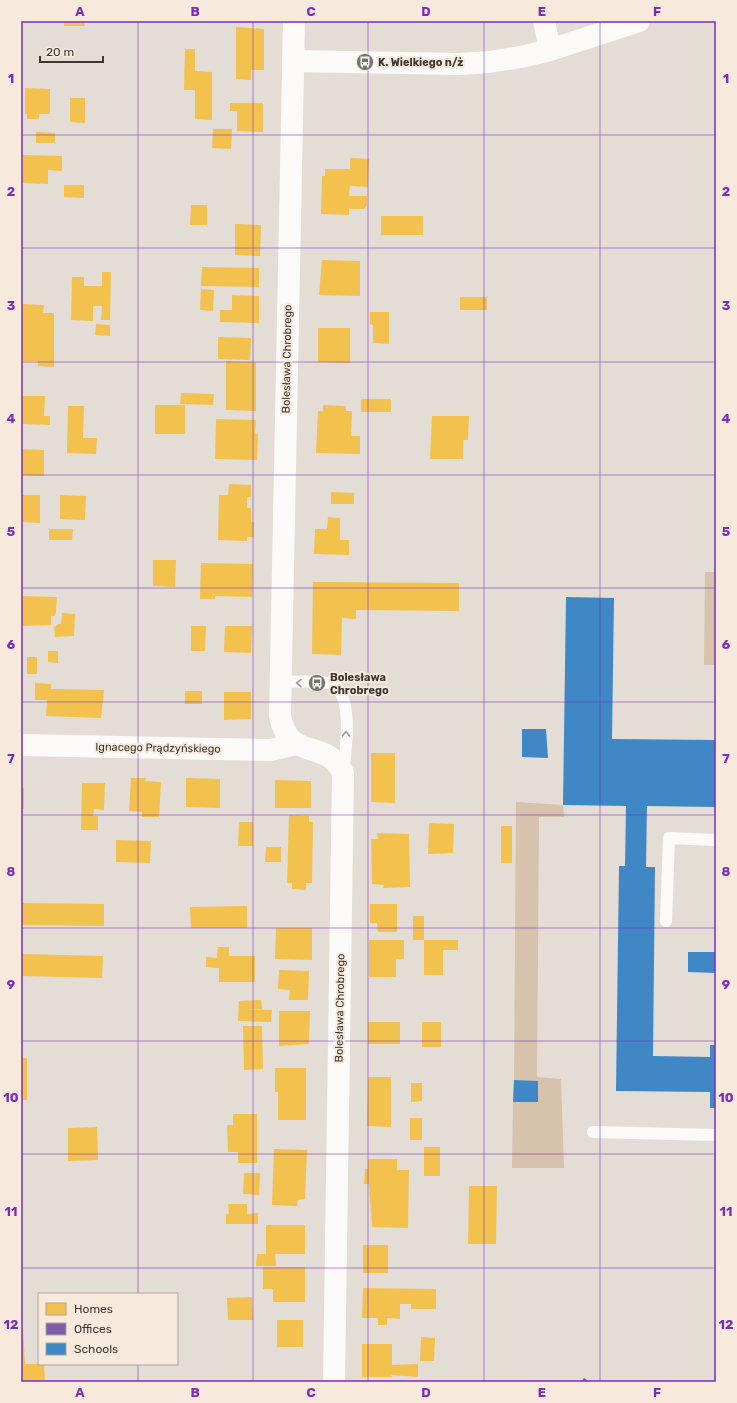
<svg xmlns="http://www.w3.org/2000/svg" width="737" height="1403" font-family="Rubik,sans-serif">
	<rect width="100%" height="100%" fill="#e4ddd5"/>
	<g fill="#d7c2ab">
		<polygon points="705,572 716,572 716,665 704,665"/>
		<polygon points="516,802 563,805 564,817 539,817 537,1077 561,1079 564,1168 512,1168 513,1102 538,1102 538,1081 514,1080"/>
	</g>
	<g fill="#f2c14e">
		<polygon points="64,21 84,21 85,26 64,26"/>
		<polygon points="236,27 264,29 264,70 251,70 251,80 236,79"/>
		<polygon points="185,49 195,49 195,71 212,72 212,120 195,119 195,90 184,90"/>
		<polygon points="25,88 50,89 50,114 39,114 39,119 27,119 27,114 25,114"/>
		<polygon points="70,98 85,98 85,123 70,122"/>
		<polygon points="230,103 263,103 263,132 237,131 237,111 230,111"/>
		<polygon points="213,129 232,129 231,149 212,148"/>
		<polygon points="36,132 55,133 55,143 36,143"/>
		<polygon points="23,155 62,156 62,171 48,170 48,184 22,183"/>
		<polygon points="350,158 369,159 368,187 350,186 349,196 367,196 367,205 364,209 349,209 349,215 321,214 322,176 325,176 325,169 350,169"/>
		<polygon points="64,185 84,185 84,198 64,197"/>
		<polygon points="191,205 207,205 207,225 190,225"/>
		<rect x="381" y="216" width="42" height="19"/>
		<polygon points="235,224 261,225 260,256 235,255"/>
		<polygon points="322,260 360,261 360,296 319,295"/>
		<polygon points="202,267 259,268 259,287 201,286"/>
		<polygon points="102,272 111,272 110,320 101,320 102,306 93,306 93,321 71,320 72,277 84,277 84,286 102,286"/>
		<polygon points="201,289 214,290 213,311 200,310"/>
		<polygon points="232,295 259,296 259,323 220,322 220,310 232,310"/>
		<rect x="460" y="297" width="27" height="13"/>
		<polygon points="21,304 44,305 43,313 54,313 54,367 38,366 38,361 21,361"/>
		<polygon points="370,312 389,312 389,344 373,343 373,325 370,324"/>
		<polygon points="96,324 110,325 110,336 95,335"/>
		<polygon points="318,328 350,328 350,363 318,362"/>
		<polygon points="218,337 251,338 250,360 218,359"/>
		<polygon points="226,361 256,362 256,411 226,410"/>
		<polygon points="181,393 214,394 213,405 180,404"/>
		<polygon points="21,396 45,396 44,416 50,416 50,425 21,424"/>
		<rect x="361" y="399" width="30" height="13"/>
		<rect x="155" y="405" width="30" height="29"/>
		<polygon points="323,405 346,406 346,411 352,411 351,436 360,436 360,454 316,453 318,411 323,411"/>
		<polygon points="68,406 84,406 83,438 97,438 96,454 67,453"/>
		<polygon points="432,416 469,416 468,440 463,440 463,459 430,459"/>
		<polygon points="216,419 256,420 255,434 258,434 257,460 215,459"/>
		<polygon points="21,449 44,450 44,476 21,475"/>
		<polygon points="229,484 251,485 251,497 247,497 247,508 251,508 251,522 254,522 254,537 247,537 247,541 218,540 219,495 228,495"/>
		<polygon points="331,492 354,493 354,504 331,504"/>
		<polygon points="21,495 40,495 40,523 21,522"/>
		<polygon points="60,495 86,496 85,520 60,519"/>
		<polygon points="328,517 340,518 340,540 349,540 349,555 314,554 315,529 327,529"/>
		<polygon points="49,529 73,529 72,540 49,540"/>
		<polygon points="153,560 176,560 175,587 153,586"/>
		<polygon points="201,563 253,564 252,597 215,596 215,599 200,599"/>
		<polygon points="313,582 459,583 459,611 356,610 356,619 342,618 341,655 312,654"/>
		<polygon points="21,596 57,597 56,612 55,616 51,616 51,625 21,626"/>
		<polygon points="62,613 75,614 74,636 55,637 54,627 58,624 61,624"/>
		<polygon points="191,626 206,626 205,651 191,651"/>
		<polygon points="225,626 252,626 251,653 224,652"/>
		<polygon points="48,651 58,651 58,663 48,662"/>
		<rect x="27" y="657" width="10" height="17"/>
		<polygon points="35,683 51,684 51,689 104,690 101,718 46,716 47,700 35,700"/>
		<rect x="185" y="691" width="17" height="13"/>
		<polygon points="224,692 251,692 251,719 224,720"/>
		<polygon points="371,753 395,753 395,803 371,802"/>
		<polygon points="131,778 146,778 145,781 161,782 159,817 142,817 142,812 129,811"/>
		<polygon points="186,778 220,779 220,808 186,807"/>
		<polygon points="275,780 311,781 311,808 275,808"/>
		<polygon points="82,783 105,783 104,810 94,809 93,816 98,816 98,830 81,830"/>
		<polygon points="24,788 24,809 21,809 21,789"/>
		<polygon points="289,815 309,816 309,822 313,822 312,883 306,883 306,890 292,889 292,883 287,883"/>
		<polygon points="239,822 253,822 253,846 238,846"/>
		<polygon points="429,823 454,824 453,853 428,854"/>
		<rect x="501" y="826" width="11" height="37"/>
		<polygon points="377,833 409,834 410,887 383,888 384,885 372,884 371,839 378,839"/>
		<polygon points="116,840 151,841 150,863 116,862"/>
		<polygon points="266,847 281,847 281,862 265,862"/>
		<polygon points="21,903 104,904 104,926 21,925"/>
		<polygon points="370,904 397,904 397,932 378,932 377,923 370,923"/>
		<polygon points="247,906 247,928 191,928 190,907"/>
		<rect x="413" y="916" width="11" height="24"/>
		<polygon points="276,928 312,928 312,960 275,959"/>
		<polygon points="369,940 404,940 404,959 396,959 396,977 369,977"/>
		<polygon points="424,940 458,940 458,950 443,950 443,975 424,975"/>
		<polygon points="218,947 229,947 229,956 255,956 255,982 219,982 219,968 206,967 206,957 217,958"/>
		<polygon points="21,954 103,956 102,978 21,976"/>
		<polygon points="279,970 309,971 308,1000 289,1000 290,990 278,989"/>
		<polygon points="261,1000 262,1009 246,1009 272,1010 271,1022 238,1021 239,1001"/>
		<polygon points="279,1011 310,1011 309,1044 279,1046"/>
		<rect x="368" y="1022" width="32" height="22"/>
		<rect x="422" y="1022" width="19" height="25"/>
		<polygon points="243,1026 262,1026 263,1069 244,1070"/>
		<rect x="21" y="1058" width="6" height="42"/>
		<polygon points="275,1068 306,1068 306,1120 278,1120 278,1092 275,1092"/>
		<polygon points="368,1077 391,1077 391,1127 367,1126"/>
		<polygon points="411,1083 422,1083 422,1101 411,1102"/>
		<polygon points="233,1114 257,1114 257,1163 238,1163 238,1152 228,1152 227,1125 233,1125"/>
		<rect x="410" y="1118" width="12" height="22"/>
		<polygon points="97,1127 98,1160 68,1161 68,1128"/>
		<rect x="424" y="1147" width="16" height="29"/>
		<polygon points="274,1149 307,1150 305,1199 298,1200 297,1206 272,1205"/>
		<polygon points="368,1159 397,1159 397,1170 409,1170 408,1228 372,1227 369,1184 364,1184 365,1169 368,1169"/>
		<polygon points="244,1173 260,1173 259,1195 243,1194"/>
		<polygon points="469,1186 497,1186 496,1244 468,1244"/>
		<polygon points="228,1204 247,1204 247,1214 258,1213 258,1224 226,1224 226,1214 229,1214"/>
		<polygon points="266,1225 305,1225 305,1254 275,1254 276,1266 256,1266 257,1254 266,1254"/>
		<rect x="363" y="1245" width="25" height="28"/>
		<polygon points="263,1267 305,1267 305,1302 273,1302 273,1289 263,1289"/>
		<polygon points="363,1288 436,1289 436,1309 411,1309 411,1304 400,1304 400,1319 387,1318 387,1325 378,1325 378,1318 362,1318"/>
		<polygon points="252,1297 253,1320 228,1320 227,1298"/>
		<rect x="277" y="1320" width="26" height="27"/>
		<polygon points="23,1328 25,1364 44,1364 45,1380 21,1381 21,1329"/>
		<polygon points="421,1337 435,1338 434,1361 420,1361"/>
		<polygon points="362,1344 392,1344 392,1365 418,1364 418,1377 391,1375 392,1377 362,1377"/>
	</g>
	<polygon fill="#7b5ea7" points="584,1378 590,1382 581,1382"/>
	<g fill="#3f88c5">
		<polygon points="566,597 614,598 612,739 716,740 716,807 647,806 646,867 655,867 653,1056 710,1057 710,1045 716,1045 716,1108 710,1108 710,1092 616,1091 619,866 625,866 626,806 563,805"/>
		<polygon points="522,729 546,729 548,758 522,757"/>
		<polygon points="688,952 716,952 716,973 688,972"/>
		<polygon points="514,1080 538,1081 538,1102 513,1102"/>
	</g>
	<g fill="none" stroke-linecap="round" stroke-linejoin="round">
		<g stroke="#fbfaf9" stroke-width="12">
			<path d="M281,682c14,0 32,-2 47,1 27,6 18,68 15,89"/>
			<polyline points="666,921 669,838 716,840"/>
			<polyline points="593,1132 716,1135"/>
		</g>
		<g stroke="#fbfaf9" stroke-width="22">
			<path d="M294,21l-14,695c9,47 46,21 63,57l-9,609"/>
			<polyline points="544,21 550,50"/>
			<polyline points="293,61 459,64 489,62 521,57 550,50 639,21"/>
			<polyline points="21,745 271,750 295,744"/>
		</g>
	</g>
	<defs><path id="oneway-chevron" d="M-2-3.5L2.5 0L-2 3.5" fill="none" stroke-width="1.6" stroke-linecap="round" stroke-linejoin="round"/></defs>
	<g stroke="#9c9996">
		<use href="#oneway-chevron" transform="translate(299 683) rotate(-179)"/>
		<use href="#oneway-chevron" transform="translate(346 734) rotate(-90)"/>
	</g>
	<path fill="none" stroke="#7b2cbf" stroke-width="1" stroke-opacity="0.55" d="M138,21v1273M253,21v1361M368,21v1361M484,21v1361M600,21v1361M21,135h695M21,248h695M21,362h695M21,475h695M21,588h695M21,702h695M21,815h695M21,928h695M21,1041h695M21,1154h695M21,1268h695M138,1364v18"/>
	<defs>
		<g id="bus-disc" transform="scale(0.9)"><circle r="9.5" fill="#77726c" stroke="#f7eadc"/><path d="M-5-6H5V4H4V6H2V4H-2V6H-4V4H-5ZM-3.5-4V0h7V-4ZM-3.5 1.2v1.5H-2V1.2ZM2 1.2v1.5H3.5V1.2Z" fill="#fff"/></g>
	</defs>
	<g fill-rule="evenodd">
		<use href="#bus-disc" x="365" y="62"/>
		<use href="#bus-disc" x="317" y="683"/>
	</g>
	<g text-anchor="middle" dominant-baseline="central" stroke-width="4" stroke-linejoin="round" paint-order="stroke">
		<g font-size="11" font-weight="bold" fill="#3d3833" stroke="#f7eadc" text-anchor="start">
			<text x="378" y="62">K. Wielkiego n/ż</text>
			<text x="330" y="677">Bolesława<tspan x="330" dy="13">Chrobrego</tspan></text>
		</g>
		<g font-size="11" fill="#3d3833" stroke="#f7eadc">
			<text transform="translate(287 359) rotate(-89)">Bolesława Chrobrego</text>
			<text transform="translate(158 748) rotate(1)">Ignacego Prądzyńskiego</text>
			<text transform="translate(340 1008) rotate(-89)">Bolesława Chrobrego</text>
		</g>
	</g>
	<rect width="737" height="1403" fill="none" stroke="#f7eadc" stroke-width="44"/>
	<rect x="38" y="1293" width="140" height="72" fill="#f7eadc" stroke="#ada398"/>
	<rect x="46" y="1303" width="20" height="12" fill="#f2c14e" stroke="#ada398"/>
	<text x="74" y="1313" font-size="12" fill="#3d3833">Homes</text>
	<rect x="46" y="1323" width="20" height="12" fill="#7b5ea7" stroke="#ada398"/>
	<text x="74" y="1333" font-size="12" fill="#3d3833">Offices</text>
	<rect x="46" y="1343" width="20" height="12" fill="#3f88c5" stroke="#ada398"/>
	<text x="74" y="1353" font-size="12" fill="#3d3833">Schools</text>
	<path d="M40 56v6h63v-6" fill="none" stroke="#3d3833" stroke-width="2"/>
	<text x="46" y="56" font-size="12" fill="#3d3833" stroke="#f7eadc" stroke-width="3" paint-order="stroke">20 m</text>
	<rect x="22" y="22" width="693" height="1359" fill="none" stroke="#7b2cbf" stroke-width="1.5"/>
	<g font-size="13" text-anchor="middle" font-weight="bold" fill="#7b2cbf">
		<text x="80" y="16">A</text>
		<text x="195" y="16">B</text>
		<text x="311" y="16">C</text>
		<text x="426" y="16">D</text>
		<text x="542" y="16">E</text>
		<text x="657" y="16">F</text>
		<text x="11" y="83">1</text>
		<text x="726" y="83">1</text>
		<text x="11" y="196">2</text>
		<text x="726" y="196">2</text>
		<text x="11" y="310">3</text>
		<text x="726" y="310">3</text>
		<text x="11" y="423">4</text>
		<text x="726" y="423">4</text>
		<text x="11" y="536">5</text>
		<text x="726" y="536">5</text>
		<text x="11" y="649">6</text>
		<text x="726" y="649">6</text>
		<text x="11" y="763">7</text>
		<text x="726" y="763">7</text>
		<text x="11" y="876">8</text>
		<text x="726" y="876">8</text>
		<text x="11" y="989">9</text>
		<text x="726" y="989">9</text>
		<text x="11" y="1102">10</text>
		<text x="726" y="1102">10</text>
		<text x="11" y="1216">11</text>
		<text x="726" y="1216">11</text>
		<text x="11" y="1329">12</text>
		<text x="726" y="1329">12</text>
		<text x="80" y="1397">A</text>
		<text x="195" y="1397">B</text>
		<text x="311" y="1397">C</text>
		<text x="426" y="1397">D</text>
		<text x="542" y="1397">E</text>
		<text x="657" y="1397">F</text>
	</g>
</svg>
